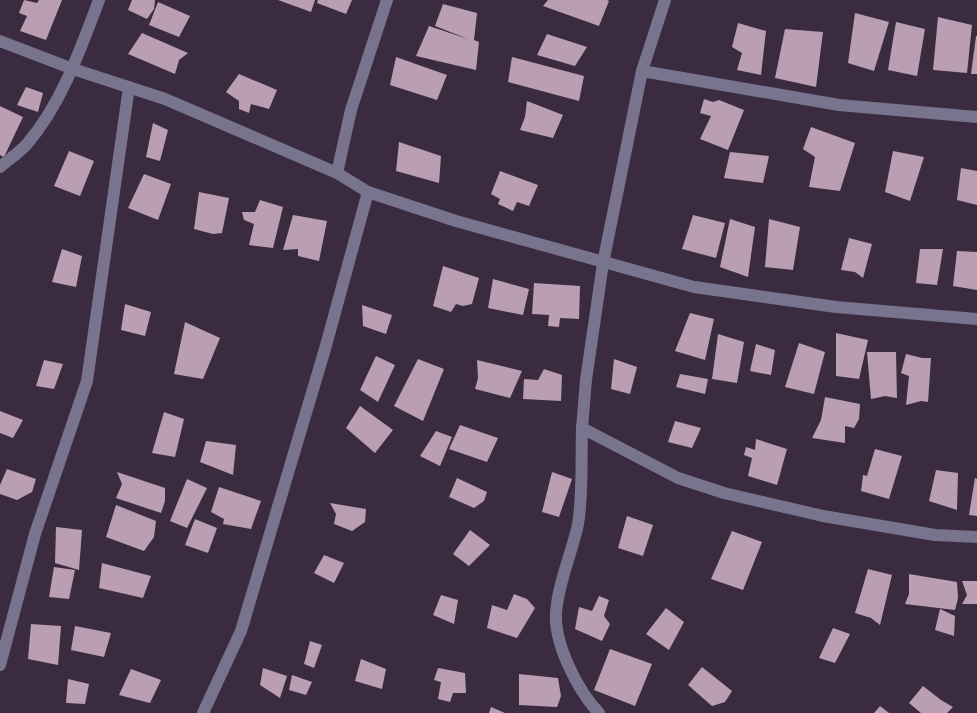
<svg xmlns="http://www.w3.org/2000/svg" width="977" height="713" font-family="Poppins,sans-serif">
	<rect width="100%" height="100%" fill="#3a2b41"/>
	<g fill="#ba9eb2">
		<polygon points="24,0 37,3 39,0 62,0 46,40 20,31 27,16 19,13"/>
		<polygon points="132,0 155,0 154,9 147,19 128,10"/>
		<polygon points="278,0 315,0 311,12"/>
		<polygon points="318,0 352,0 346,14 317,3"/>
		<polygon points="548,0 607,0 609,1 599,26 543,6"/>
		<polygon points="158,2 190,16 179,37 149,25"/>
		<polygon points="443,4 477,13 474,40 479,42 476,70 416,56 429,26 468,39 435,26"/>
		<polygon points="855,13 889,22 874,71 848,63"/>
		<polygon points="938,17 972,25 967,73 933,70"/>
		<polygon points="896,22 925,29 917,76 888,70"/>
		<polygon points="738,23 766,31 761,75 737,70 742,53 732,47"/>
		<polygon points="785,29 823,32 816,87 775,78"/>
		<polygon points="142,33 188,53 179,60 175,74 128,54"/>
		<polygon points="547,34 587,47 575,66 537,55"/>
		<polygon points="976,36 977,36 977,74 971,74"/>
		<polygon points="396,57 447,75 437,100 390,85"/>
		<polygon points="512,57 584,76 579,101 508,82"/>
		<polygon points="239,74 277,90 269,109 251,104 249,113 239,109 239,101 226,92"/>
		<polygon points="26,87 43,93 38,112 17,105"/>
		<polygon points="704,99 713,102 719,100 744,110 728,150 700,139 711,116 700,113"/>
		<polygon points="527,101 563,115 553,138 520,130 525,117"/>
		<polygon points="0,106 23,117 4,157 0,155"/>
		<polygon points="153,123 168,130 160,161 146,157"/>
		<polygon points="811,127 855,143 840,191 809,187 815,157 803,149"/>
		<polygon points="399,142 441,156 439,183 396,171"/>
		<polygon points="69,151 94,161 80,196 54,186"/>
		<polygon points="893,151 924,157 910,201 885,192"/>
		<polygon points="730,152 769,156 763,183 724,178"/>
		<polygon points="961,168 977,171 977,205 957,200"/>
		<polygon points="500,171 538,185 529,206 517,202 513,211 498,204 500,199 491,194"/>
		<polygon points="144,174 171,184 158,220 128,208"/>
		<polygon points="199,192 229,198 222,233 213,234 194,229"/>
		<polygon points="260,200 283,207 273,248 249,245 254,224 244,220 242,212 255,212"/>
		<polygon points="293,215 327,221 319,261 298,256 298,249 283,250"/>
		<polygon points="693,215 725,223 716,258 682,249"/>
		<polygon points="730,219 755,227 748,277 720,267"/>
		<polygon points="769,219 800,227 793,270 765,267"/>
		<polygon points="849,238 872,244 863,278 855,272 841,270"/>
		<polygon points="62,249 82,256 76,287 52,282"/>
		<polygon points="920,249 943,249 937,285 916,283"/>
		<polygon points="957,251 977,252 977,290 953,286"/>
		<polygon points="443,266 479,278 472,304 463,306 456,304 451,312 433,306"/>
		<polygon points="493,279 529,289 523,315 488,308"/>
		<polygon points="534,283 580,286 579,319 560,318 559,327 548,326 549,315 532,314"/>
		<polygon points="125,304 151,312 145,336 121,330"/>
		<polygon points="362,305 392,315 386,334 363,326"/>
		<polygon points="690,313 714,319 705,360 675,351"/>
		<polygon points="185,322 220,338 203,379 174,374"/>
		<polygon points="836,333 868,340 859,379 836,376"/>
		<polygon points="718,334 744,342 737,383 712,379"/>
		<polygon points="799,343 825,352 814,394 785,387"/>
		<polygon points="756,344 775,350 771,375 750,371"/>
		<polygon points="867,352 896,352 897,398 885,396 871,399"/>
		<polygon points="906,354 922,358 931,358 928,402 921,401 906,405 909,376 901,373"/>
		<polygon points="376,356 395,365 378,402 360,390"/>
		<polygon points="418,359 444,369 423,421 394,406"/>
		<polygon points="614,359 637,367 630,394 611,389"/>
		<polygon points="44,360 63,364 54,389 36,386"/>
		<polygon points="477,360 522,371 510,398 475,389 478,378"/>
		<polygon points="544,369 562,375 561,401 523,399 524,379 538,380"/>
		<polygon points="680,374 708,379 705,394 676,387"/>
		<polygon points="825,397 860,404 859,419 854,428 845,426 845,443 812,438 821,420"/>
		<polygon points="360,406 393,430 375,453 346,428"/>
		<polygon points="0,411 23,420 13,438 0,433"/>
		<polygon points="164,412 184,419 175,457 152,453"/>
		<polygon points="675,421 701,428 692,448 668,442"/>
		<polygon points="460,425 498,438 487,462 449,449"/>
		<polygon points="436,431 452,437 440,466 420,456"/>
		<polygon points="756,439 787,449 777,485 748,476 752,458 744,455 746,447 755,450"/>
		<polygon points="206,441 236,445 233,475 200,462"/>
		<polygon points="875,449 902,456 889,499 861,491 863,475 867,476"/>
		<polygon points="7,469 36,479 32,492 17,500 0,494 0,485"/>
		<polygon points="936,470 958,473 957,510 929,501"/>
		<polygon points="117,472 165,488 165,501 161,513 116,498 122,484"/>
		<polygon points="552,472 572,479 559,517 542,512"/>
		<polygon points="457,478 487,492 484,501 474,508 449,497"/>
		<polygon points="975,478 977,479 977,516 969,515"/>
		<polygon points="187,479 207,488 187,528 170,521"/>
		<polygon points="219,487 261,501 251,529 223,524 224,519 211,512"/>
		<polygon points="330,503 366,509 365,522 352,531 334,524 336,514"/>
		<polygon points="116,505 156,521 154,537 144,551 106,537"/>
		<polygon points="627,516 653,525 643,556 618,548"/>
		<polygon points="195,519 217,528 208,553 185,545"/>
		<polygon points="56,527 82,530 79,570 55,563"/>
		<polygon points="470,530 490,545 469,566 453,554"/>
		<polygon points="732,531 762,542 743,590 711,579"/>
		<polygon points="324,555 344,563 334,583 314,573"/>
		<polygon points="102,563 151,576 143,598 99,588"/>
		<polygon points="54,567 75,570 69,599 49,597"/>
		<polygon points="868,569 892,575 880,625 871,618 855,613"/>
		<polygon points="909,574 957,582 958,598 955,610 905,604 909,594"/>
		<polygon points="962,581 977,581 977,604 962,604 967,595"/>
		<polygon points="514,594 527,599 535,608 517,638 487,628 492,605 507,610"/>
		<polygon points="441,595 458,600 454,624 433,615"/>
		<polygon points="599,596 609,600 604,616 610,624 602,641 575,629 579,607 592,611"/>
		<polygon points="666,608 684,622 669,650 646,634"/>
		<polygon points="940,609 955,616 954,636 935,630"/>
		<polygon points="31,624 61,626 58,665 28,659"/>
		<polygon points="75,626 111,633 104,657 71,650"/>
		<polygon points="833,628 850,634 835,663 819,658"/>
		<polygon points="310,641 322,645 314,668 304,664"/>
		<polygon points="610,649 652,664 635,706 594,690"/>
		<polygon points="361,659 386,669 382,689 355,681"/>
		<polygon points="702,667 732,691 725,702 712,706 688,685"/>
		<polygon points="263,668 287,676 280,698 260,685"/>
		<polygon points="438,668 465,673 466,693 453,693 450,702 438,699 441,682 434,680"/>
		<polygon points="131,669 161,680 150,703 119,695"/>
		<polygon points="519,674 558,678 561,696 557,707 519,705"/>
		<polygon points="292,675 312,682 306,695 289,690"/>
		<polygon points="68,679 89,684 85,704 66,703"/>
		<polygon points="923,686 941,700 953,707 947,713 921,713 909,703"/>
		<polygon points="880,706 889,713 874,713"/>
		<polygon points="491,707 505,713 489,713"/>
	</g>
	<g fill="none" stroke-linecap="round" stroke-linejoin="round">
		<g stroke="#79748e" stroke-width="12">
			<polyline points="387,0 351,110 337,173 368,192 456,221 694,287 836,307 977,319"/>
			<polyline points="665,0 642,71 603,263 586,380 582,428 678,478 724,493 823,516 935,535 977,537"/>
			<polyline points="0,41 73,69 165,99 337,173"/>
			<polyline points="642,71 839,105 977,117"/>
			<path d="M0,167c9,-8 19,-14 27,-23 35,-41 53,-94 72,-144"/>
			<path d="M582,428c-1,29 1,68 -4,96 -6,29 -20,59 -22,89 -2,31 22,78 43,100"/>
			<polyline points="0,665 35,534 87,381 129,87"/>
			<polyline points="203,713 241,631 325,349 368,192"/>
		</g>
	</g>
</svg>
